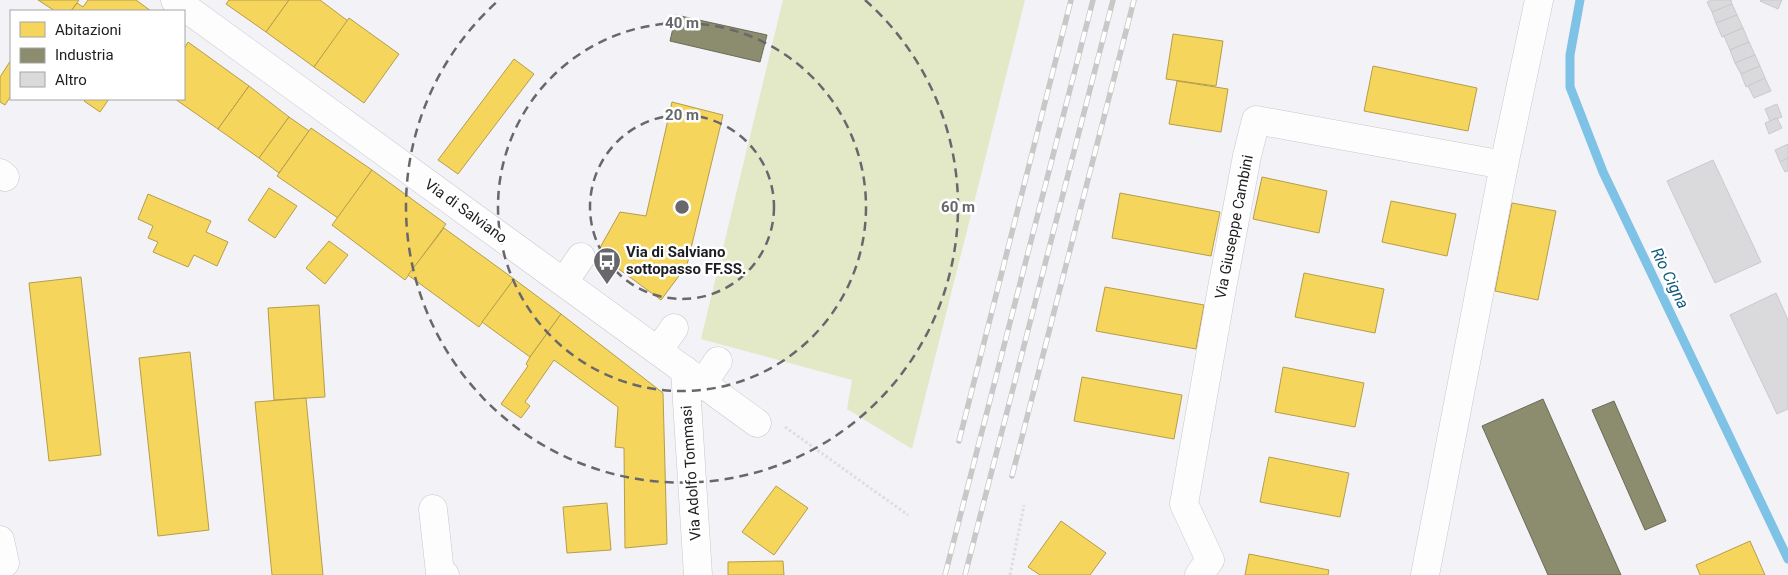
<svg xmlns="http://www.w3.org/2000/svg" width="1788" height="575" font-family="Roboto,sans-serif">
	<rect width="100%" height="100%" fill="#f2f2f7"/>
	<polygon fill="#e3e8c7" points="783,0 1025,0 912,449 847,409 852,380 701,339"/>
	<g fill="#f6d55c" stroke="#b59e4a">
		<polygon points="38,0 79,0 71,11 55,11"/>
		<polygon points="88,0 136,0 151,11 71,11 77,3 83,7"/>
		<polygon points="229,0 289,0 266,32 226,4"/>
		<polygon points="289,0 320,0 348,21 314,67 266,32"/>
		<polygon points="349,18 399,54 364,103 314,67"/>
		<polygon points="1173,34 1223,41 1216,86 1166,79"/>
		<polygon points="188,42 249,86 218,129 175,99 184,99 184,49"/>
		<polygon points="514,59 534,74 458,174 438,160"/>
		<polygon points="11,60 11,96 5,105 0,102 0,77"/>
		<polygon points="1373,66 1477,88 1468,131 1364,111"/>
		<polygon points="1177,81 1228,89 1221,132 1169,124"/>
		<polygon points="249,86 289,117 259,158 218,129"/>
		<polygon points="86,99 109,99 100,112 84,101"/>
		<polygon points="672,102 723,115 687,265 661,300 597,253 620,212 646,216"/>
		<polygon points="289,117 309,131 279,173 259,158"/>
		<polygon points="311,128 372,170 338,218 277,176"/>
		<polygon points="372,170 446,224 405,280 332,225"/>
		<polygon points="1262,177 1327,191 1319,233 1253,219"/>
		<polygon points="269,188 297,206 275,238 248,220"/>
		<polygon points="1120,193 1220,212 1211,256 1112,238"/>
		<polygon points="148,194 211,221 206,232 228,242 217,266 194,255 188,267 153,252 158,242 148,238 153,226 138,219"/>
		<polygon points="1391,201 1456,214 1447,256 1382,242"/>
		<polygon points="1512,203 1556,211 1538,300 1495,291"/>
		<polygon points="444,228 514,279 479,327 408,275"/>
		<polygon points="329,241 348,255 325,284 306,268"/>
		<polygon points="1304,273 1384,289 1375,333 1295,317"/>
		<polygon points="81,277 101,455 49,461 29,283"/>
		<polygon points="514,279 561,314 530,357 482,322"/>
		<polygon points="1105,287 1204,305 1196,349 1096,331"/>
		<polygon points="319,305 325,397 274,400 268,308"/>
		<polygon points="561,314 663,393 667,544 625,548 624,448 615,447 618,407 554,360 525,402 530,406 521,418 501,404 528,366 526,364 530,357"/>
		<polygon points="190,352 209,530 158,536 139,358"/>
		<polygon points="1283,367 1364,383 1355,427 1275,412"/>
		<polygon points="1082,377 1182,395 1174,439 1074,421"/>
		<polygon points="306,398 323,575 272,575 255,402"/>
		<polygon points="1269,457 1349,473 1340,517 1260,502"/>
		<polygon points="776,486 808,508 774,555 742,532"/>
		<polygon points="607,503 611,550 567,553 563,507"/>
		<polygon points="1061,521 1106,553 1090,575 1040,575 1028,567"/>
		<polygon points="1750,541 1765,575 1700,575 1696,565"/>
		<polygon points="1249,554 1329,570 1328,575 1245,575"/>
		<polygon points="783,561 784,575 728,575 728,562"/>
	</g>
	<g fill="#8c8c6e" stroke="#6b6b57">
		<polygon points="676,15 767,35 760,62 670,41"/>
		<polygon points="1543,399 1621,575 1548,575 1482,426"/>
		<polygon points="1614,401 1666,521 1645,530 1592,410"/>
	</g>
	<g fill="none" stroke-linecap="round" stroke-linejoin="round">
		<polyline stroke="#7ec2e6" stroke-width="9" points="1580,0 1570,55 1570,87 1603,172 1788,559"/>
	</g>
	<g fill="#dadadd" stroke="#cacace">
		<polygon points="1711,0 1731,0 1732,4 1712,12 1707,2"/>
		<polygon points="1761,0 1782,0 1778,9 1760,1"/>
		<polygon points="1732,4 1737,15 1716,23 1712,12"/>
		<polygon points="1737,15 1743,28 1722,37 1716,23"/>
		<polygon points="1743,28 1749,42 1730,50 1724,36"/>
		<polygon points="1749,42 1755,55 1735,63 1730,50"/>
		<polygon points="1755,55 1760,66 1741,74 1735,63"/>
		<polygon points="1760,66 1765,78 1746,87 1741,74"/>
		<polygon points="1765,78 1771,91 1754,98 1748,86"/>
		<polygon points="1777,104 1782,117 1770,121 1765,109"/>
		<polygon points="1777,118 1782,128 1769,134 1765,123"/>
		<polygon points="1788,144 1788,158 1780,162 1775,150"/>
		<polygon points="1788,158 1788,171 1785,172 1780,162"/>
		<polygon points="1713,160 1761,262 1715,283 1667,181"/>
		<polygon points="1776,293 1788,320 1788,409 1777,414 1730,315"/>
	</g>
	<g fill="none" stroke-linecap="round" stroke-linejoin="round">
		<g stroke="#c7c8cc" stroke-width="29">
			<g id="minor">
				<polyline points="175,0 757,423"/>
				<polyline points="0,173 5,177"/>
				<polyline points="564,282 581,257"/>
				<polyline points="658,351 674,328"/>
				<polyline points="685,370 698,575"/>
				<polyline points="703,383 718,361"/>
				<polyline points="433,509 440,573 445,575"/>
				<polyline points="0,540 5,563"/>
				<polyline points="1199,575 1210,560 1184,504 1222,288 1247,156 1256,120 1504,165"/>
				<polyline points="1425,575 1504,165 1539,0"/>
			</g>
		</g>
		<g stroke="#dedee0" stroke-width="3" stroke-dasharray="2.5 2.5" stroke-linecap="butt">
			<polyline points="785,427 908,515"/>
			<polyline points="1010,575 1024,505"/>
		</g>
		<use href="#minor" stroke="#fdfdfe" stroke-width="28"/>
		<g stroke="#c8c8c8" stroke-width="5.5">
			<g id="rail">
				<polyline points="959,441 1071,0"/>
				<polyline points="1012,476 1134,0"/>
				<polyline points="945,575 1093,0"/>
				<polyline points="965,575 1113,0"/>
			</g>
		</g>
		<use href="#rail" stroke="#fff" stroke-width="4" stroke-dasharray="11" stroke-linecap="butt"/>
	</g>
	<g fill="none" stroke="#68686c" stroke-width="2.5" stroke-dasharray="9 6">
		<circle cx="682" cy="207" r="92"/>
		<circle cx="682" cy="207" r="184"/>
		<path d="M865 0A276 276 0 1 1 499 0"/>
	</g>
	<defs>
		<g id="bus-pin" transform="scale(1.4375)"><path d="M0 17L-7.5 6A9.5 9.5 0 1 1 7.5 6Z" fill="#68686c" stroke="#fff"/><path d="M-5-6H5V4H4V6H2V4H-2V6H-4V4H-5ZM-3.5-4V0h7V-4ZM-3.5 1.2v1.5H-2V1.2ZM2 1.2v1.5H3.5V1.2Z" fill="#fff"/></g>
	</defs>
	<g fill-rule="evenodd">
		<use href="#bus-pin" x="607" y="261"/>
	</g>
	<g text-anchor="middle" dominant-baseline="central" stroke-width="5" stroke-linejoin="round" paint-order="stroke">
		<g font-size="15" fill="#1d1e21" stroke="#fff">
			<text transform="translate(466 211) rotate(36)">Via di Salviano</text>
			<text transform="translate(1234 227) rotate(-79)">Via Giuseppe Cambini</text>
			<text transform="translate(691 473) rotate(-94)">Via Adolfo Tommasi</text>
		</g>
		<g font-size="15" font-weight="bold" fill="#1d1e21" stroke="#fff" text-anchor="start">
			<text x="626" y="252">Via di Salviano<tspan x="626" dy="17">sottopasso FF.SS.</tspan></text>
		</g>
		<g font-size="16" font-style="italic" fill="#0d597b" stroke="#fff">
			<text transform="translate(1670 278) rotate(64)">Rio Cigna</text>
		</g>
	</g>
	<circle cx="682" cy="207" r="8" fill="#68686c" stroke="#fff" stroke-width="2.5"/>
	<g font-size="15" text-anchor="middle" font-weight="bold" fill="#68686c" stroke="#fff" stroke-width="5" stroke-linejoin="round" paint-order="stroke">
		<text x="682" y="28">40 m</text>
		<text x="682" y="120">20 m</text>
		<text x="958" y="212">60 m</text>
	</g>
	<rect x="10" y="10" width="175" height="90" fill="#ffffff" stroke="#a5a5a6"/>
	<rect x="20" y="22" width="25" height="15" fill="#f6d55c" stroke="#a5a5a6"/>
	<text x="55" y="35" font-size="15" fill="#1d1e21">Abitazioni</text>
	<rect x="20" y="48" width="25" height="15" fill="#8c8c6e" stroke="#a5a5a6"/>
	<text x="55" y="60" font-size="15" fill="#1d1e21">Industria</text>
	<rect x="20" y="72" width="25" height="15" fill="#dadadd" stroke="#a5a5a6"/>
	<text x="55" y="85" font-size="15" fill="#1d1e21">Altro</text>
</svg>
